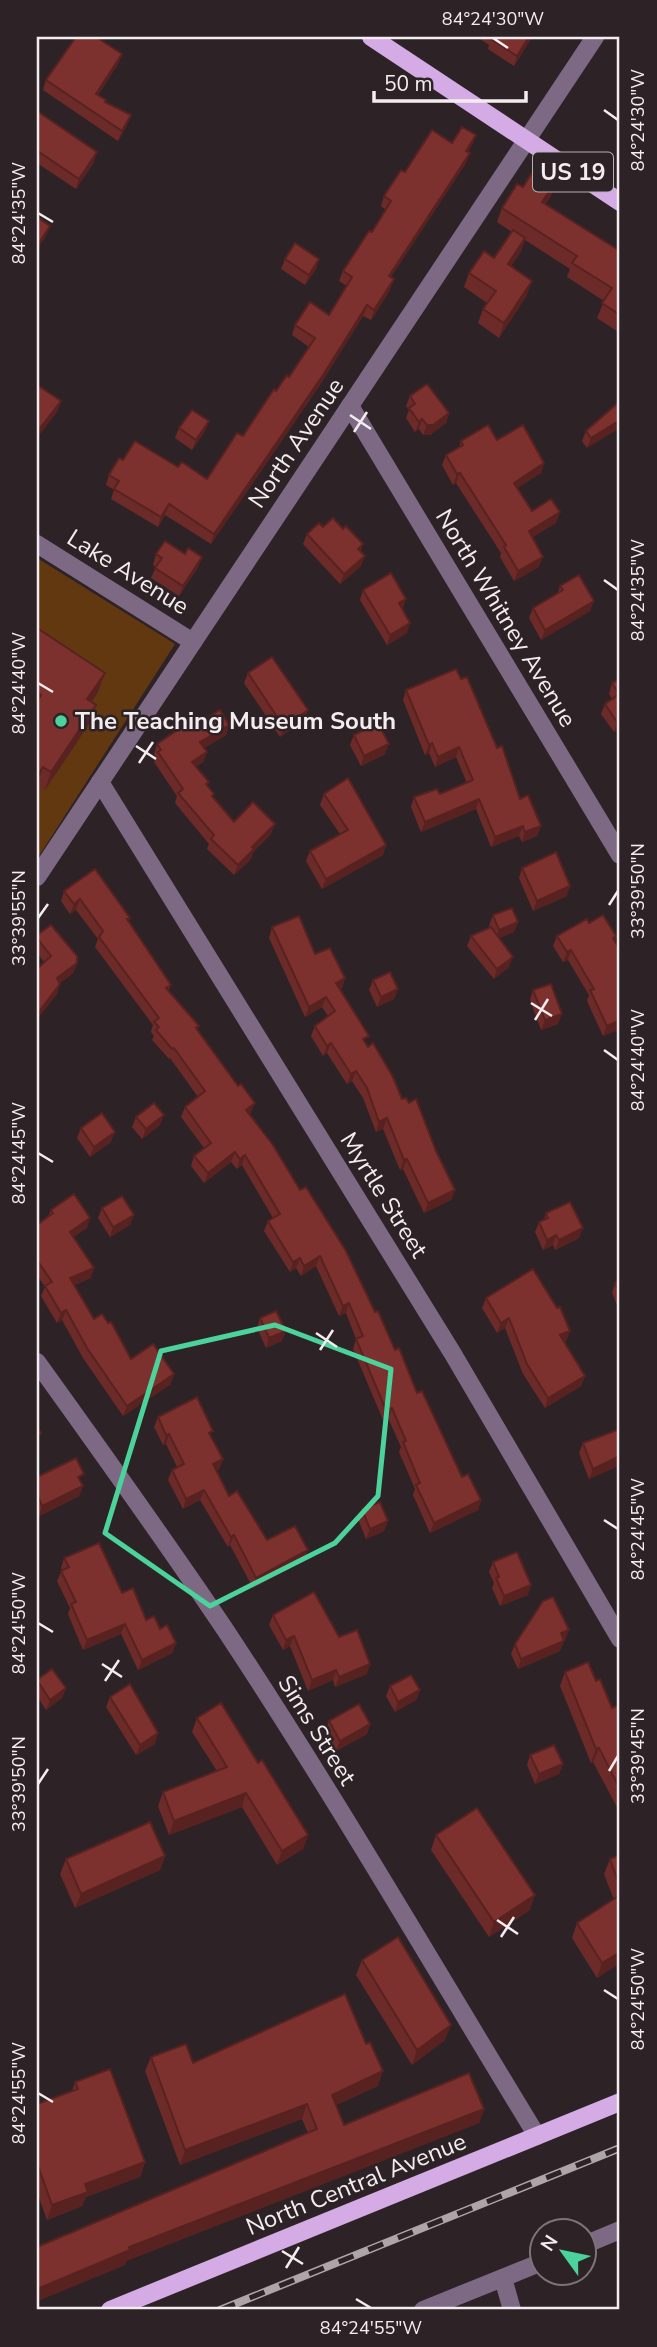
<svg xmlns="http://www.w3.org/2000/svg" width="657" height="2347" font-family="'Nunito Sans',sans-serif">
	<rect width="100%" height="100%" fill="#2d2327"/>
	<polygon fill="#623811" points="37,558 175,644 37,859"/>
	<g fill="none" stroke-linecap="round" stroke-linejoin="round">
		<g stroke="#7d6984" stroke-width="18">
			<polyline points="350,406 620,855"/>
			<polyline points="37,544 193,642"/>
			<polyline points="100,782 453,1354 620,1639"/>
			<polyline points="37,877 595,37"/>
			<path d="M37,1362c64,89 128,178 189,269 109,165 208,336 311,505"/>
			<polyline points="584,2245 620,2230"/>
			<polyline points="503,2278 512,2310"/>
			<polyline points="423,2310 542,2262"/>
		</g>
		<g stroke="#d4abe4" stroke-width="18">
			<polyline points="371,37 620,202"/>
			<polyline points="110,2310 620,2102"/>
		</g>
		<g stroke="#ada5a8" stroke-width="8">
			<polyline id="rail" points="220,2310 620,2148"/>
		</g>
		<use href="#rail" stroke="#2d2327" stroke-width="5" stroke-dasharray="16" stroke-linecap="butt"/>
	</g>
	<g fill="#6c2a28">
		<polygon points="477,37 532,37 514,66 488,49 489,45"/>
		<polygon points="122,54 118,64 98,95 106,102 131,115 127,125 118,141 43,90 46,80"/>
		<polygon points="37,111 94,162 76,189 37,163"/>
		<polygon points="476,135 472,145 468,152 470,153 466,163 391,277 390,290 371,320 363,316 320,385 211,544 165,515 158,527 111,499 114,490 106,485 109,475 123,460 178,467 207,479 243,436 276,391 289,377 309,347 292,335 295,325 329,315 347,286 339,281 343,271 372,232 386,210 381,206 384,196 405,172 452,143"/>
		<polygon points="523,187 551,196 545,204 620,251 620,333 597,318 604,301 567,277 570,269 525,240 520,253 511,266 527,295 499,338 478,323 483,309 487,303 464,287 469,273 494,258 512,232 497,222 502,208"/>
		<polygon points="285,259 319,259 316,269 305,285 281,269"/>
		<polygon points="410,396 449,413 446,423 430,435 423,435 419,429 415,432 406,418 409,410 406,406"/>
		<polygon points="620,401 587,448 582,441 586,431"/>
		<polygon points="209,421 205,431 192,450 175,438 179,428"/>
		<polygon points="497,440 544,463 541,473 517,488 532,511 560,512 556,523 532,537 539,567 514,581 500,557 501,553 456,483 453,485 442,465 446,455 459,447 461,441"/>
		<polygon points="323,527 343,529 363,544 360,551 361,566 340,584 303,544 307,534"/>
		<polygon points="156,554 185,554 202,557 198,567 179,596 151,578 156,567 153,565"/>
		<polygon points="560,586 590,611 541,640 529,618 533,608 558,593"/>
		<polygon points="363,590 407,633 387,645 360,600"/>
		<polygon points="37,628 98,692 91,702 89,724 45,790 37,785"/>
		<polygon points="248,673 308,710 304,720 280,737 244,683"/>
		<polygon points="461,679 497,748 520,799 541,826 537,836 522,842 519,836 491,847 476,809 421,832 411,807 414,797 440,794 467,783 456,757 435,767 429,753 425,755 403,700 406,690"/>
		<polygon points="620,679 620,728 614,732 601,714 605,704 612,699 609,694 612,683"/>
		<polygon points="229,725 226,735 204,748 207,752 203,762 196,767 209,782 207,786 213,797 234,822 271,834 253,852 251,859 234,875 207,849 209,844 175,803 177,796 154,762 156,758 154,754 157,744 191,728"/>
		<polygon points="354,735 385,754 361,766 350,745"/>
		<polygon points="324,794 386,845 383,855 322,889 306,861 310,851 340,834 320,805"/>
		<polygon points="522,868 567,896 533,911 519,878"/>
		<polygon points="64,891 130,918 129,921 171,985 168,991 199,1026 197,1030 251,1113 249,1114 375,1312 462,1477 481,1500 478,1510 430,1533 413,1495 415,1489 399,1452 401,1447 388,1418 383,1420 353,1349 356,1339 346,1313 339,1316 316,1266 301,1276 296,1268 290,1272 264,1231 268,1221 273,1218 242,1165 237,1169 231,1162 204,1183 191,1166 194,1156 204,1148 181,1117 185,1107 198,1097 170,1058 169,1059 152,1040 154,1036 151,1032 153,1025 95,947 98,939 76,910 70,914 61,901"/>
		<polygon points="493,915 518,922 514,932 499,938 509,967 494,979 467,946 471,936 490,928 489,926"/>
		<polygon points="589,923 616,936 615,941 620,1029 603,1036 587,1001 589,995 568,960 563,962 553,946 557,936"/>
		<polygon points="272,927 315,954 345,978 342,988 340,989 366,1044 436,1151 455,1190 451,1200 424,1213 403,1169 400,1170 383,1129 376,1132 363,1098 352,1081 347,1084 327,1053 323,1056 311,1036 315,1026 328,1016 322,1007 305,1017 269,938"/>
		<polygon points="37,935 77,963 73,973 60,983 57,994 37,1019 37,969 44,962 37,953"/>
		<polygon points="373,980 398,989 394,999 377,1007 369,990"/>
		<polygon points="533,990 558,1024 541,1030 530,1000"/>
		<polygon points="136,1117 160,1125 142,1139 132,1127"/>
		<polygon points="81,1128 111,1142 90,1157 77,1138"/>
		<polygon points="102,1208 130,1225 110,1237 98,1218"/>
		<polygon points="51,1210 87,1228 73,1237 91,1278 74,1285 94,1319 131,1359 171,1384 123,1416 83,1358 62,1320 57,1323 41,1296 45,1287 37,1275 37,1225 48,1217"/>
		<polygon points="546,1213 579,1238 555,1250 553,1245 543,1250 535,1232 539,1222 544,1220"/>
		<polygon points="620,1281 620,1312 612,1293 615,1283"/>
		<polygon points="486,1298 570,1331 566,1341 564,1342 585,1376 581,1386 545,1408 523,1374 505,1328 497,1333 482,1308"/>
		<polygon points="260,1318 282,1341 266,1348 257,1328"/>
		<polygon points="158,1417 211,1437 223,1459 219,1469 216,1470 229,1496 267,1540 305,1560 253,1588 230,1545 228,1547 200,1500 183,1509 168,1480 172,1470 177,1467 166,1444 163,1445 154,1427"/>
		<polygon points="620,1429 620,1465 589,1479 579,1453 583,1443"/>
		<polygon points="37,1477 81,1482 83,1486 79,1496 39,1516 37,1512"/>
		<polygon points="362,1509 388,1521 384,1531 366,1539 358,1519"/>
		<polygon points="64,1558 122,1593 146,1620 160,1629 176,1643 172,1653 138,1670 121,1634 83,1650 68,1614 70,1608 57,1581 62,1570 61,1568"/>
		<polygon points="493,1562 528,1595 500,1606 492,1588 494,1583 489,1572"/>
		<polygon points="273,1615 339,1637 367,1674 335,1687 333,1680 308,1691 290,1646 283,1650 269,1625"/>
		<polygon points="564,1640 560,1651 518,1669 511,1654 515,1644 565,1640"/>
		<polygon points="565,1672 596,1681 612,1708 620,1705 620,1813 593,1762 591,1763 560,1686"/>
		<polygon points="37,1680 66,1688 62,1698 46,1710 37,1696"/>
		<polygon points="390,1686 420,1690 416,1700 395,1712 386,1696"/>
		<polygon points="110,1697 155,1744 136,1755 106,1707"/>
		<polygon points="197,1718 258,1763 308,1835 303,1849 277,1865 242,1807 169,1835 158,1806 163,1792 217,1771 192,1732"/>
		<polygon points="329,1721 370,1724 367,1734 336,1751 325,1731"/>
		<polygon points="530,1755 563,1764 559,1774 535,1784 527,1765"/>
		<polygon points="436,1835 530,1910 489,1937 431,1850"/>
		<polygon points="620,1855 620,1963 597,1978 572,1938 577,1923 614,1900 604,1874 610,1859"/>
		<polygon points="165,1856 160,1870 75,1908 60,1874 66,1859"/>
		<polygon points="362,1960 445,2040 412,2065 356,1975"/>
		<polygon points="151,2057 193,2063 378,2086 336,2105 344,2125 484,2109 479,2123 126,2261 125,2265 37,2301 308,2133 302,2119 180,2165 145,2071"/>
		<polygon points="75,2082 145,2162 140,2177 86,2197 82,2206 47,2220 37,2192 37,2104 72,2091"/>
	</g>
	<g fill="#582220">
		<polygon points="529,37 532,37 514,66 517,56"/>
		<polygon points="122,54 118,64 92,104 96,94"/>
		<polygon points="131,115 127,125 118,141 122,131"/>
		<polygon points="476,135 472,145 462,161 466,151"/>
		<polygon points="97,152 94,162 76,189 79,179"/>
		<polygon points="470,153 466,163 385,286 389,276"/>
		<polygon points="556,181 551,196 537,217 542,202"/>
		<polygon points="50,226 46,236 37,250 37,246"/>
		<polygon points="525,238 520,253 502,279 508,264"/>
		<polygon points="319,259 316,269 305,285 309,275"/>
		<polygon points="394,279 390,290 371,320 374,310"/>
		<polygon points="532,281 527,295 499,338 504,323"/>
		<polygon points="367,305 363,316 320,385 211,544 214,534"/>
		<polygon points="61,401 58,411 37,438 37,432"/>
		<polygon points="449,413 446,423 430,435 423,435 427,425"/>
		<polygon points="422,419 419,429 415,432 419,422"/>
		<polygon points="620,420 620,428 587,448 591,438"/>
		<polygon points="209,421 205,431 192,450 196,440"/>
		<polygon points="544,463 541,473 510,493 514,483"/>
		<polygon points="460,473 456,483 453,485 457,474"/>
		<polygon points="169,504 165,515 158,527 161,517"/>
		<polygon points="560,512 556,523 525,542 529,531"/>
		<polygon points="365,556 361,566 340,584 344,574"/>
		<polygon points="202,557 198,567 179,596 183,586"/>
		<polygon points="543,557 539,567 514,581 518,571"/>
		<polygon points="406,599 403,609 399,603"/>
		<polygon points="594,601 590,611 541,640 545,630"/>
		<polygon points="410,623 407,633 387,645 390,635"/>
		<polygon points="105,673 98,692 81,718 87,699"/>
		<polygon points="96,705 89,724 45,790 51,772"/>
		<polygon points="308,710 304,720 280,737 284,727"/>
		<polygon points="620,720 620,728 614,732 617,722"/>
		<polygon points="229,725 226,735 197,752 200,742"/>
		<polygon points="432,743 429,753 425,755 429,745"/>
		<polygon points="389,744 385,754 361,766 364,756"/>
		<polygon points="459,747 456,757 435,767 438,757"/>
		<polygon points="207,752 203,762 189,772 192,762"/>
		<polygon points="43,767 37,784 37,776"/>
		<polygon points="479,799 476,809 421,832 425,822"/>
		<polygon points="275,824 271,834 253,852 251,859 234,875 238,865 252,847"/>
		<polygon points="523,826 519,836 491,847 495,837"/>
		<polygon points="541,826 537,836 522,842 525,832"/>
		<polygon points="386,845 383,855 322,889 326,879"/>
		<polygon points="570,886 567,896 533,911 537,901"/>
		<polygon points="80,899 76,910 70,914 74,904"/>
		<polygon points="518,922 514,932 495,940 499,930"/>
		<polygon points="571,950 568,960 563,962 567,952"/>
		<polygon points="513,957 509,967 494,979 497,969"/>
		<polygon points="77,963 73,973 53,988 57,978"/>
		<polygon points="345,978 342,988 333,993 336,983"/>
		<polygon points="60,984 57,994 37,1019 37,1014"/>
		<polygon points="398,989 394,999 377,1007 381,997"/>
		<polygon points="326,997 322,1007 305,1017 309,1007"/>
		<polygon points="562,1014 558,1024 541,1030 545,1020"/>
		<polygon points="620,1020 620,1029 603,1036 607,1026"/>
		<polygon points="331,1043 327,1053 323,1056 327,1046"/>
		<polygon points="356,1071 352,1081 347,1084 351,1074"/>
		<polygon points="255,1103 251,1113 242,1120 246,1110"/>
		<polygon points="164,1115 160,1125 142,1139 146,1129"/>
		<polygon points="387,1118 383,1129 376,1132 379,1122"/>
		<polygon points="115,1132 111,1142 90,1157 94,1147"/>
		<polygon points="235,1152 231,1162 204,1183 208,1173"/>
		<polygon points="245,1155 242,1165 237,1169 240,1159"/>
		<polygon points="407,1159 403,1169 400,1170 404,1160"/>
		<polygon points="455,1190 451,1200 424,1213 428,1203"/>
		<polygon points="134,1215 130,1225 110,1237 113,1227"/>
		<polygon points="90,1218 87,1228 66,1242 70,1232"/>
		<polygon points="583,1228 579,1238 555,1250 559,1240"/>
		<polygon points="556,1235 553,1245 543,1250 547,1240"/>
		<polygon points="320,1256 316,1266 301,1276 304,1266"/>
		<polygon points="300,1258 296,1268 290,1272 293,1262"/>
		<polygon points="94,1268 91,1278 67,1288 70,1278"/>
		<polygon points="349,1303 346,1313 339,1316 343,1306"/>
		<polygon points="66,1310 62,1320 57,1323 61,1313"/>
		<polygon points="509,1318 505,1328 497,1333 501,1323"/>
		<polygon points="286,1331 282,1341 266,1348 269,1338"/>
		<polygon points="570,1331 566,1341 556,1345 560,1335"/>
		<polygon points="174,1374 171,1384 123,1416 127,1406"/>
		<polygon points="585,1376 581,1386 545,1408 548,1398"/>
		<polygon points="392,1408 388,1418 383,1420 386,1410"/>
		<polygon points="169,1434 166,1444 163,1445 166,1435"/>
		<polygon points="620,1456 620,1465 589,1479 593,1469"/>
		<polygon points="223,1459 219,1469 209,1474 213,1464"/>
		<polygon points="83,1486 79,1496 39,1516 42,1506"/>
		<polygon points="204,1490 200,1500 183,1509 186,1499"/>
		<polygon points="481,1500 478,1510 430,1533 434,1523"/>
		<polygon points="388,1521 384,1531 366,1539 370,1529"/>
		<polygon points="234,1535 230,1545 228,1547 231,1537"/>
		<polygon points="308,1550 305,1560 253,1588 256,1578"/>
		<polygon points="531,1585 528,1595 500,1606 504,1596"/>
		<polygon points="125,1624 121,1634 83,1650 87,1640"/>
		<polygon points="569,1630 565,1640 557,1643 561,1633"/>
		<polygon points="294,1636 290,1646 283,1650 286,1640"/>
		<polygon points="564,1641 560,1651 518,1669 521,1659"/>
		<polygon points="176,1643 172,1653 138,1670 142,1660"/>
		<polygon points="370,1664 367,1674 335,1687 339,1677"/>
		<polygon points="336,1670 333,1680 308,1691 312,1680"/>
		<polygon points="66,1688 62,1698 46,1710 50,1700"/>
		<polygon points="420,1690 416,1700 395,1712 398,1702"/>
		<polygon points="370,1724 367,1734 336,1751 340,1741"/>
		<polygon points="158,1733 155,1744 136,1755 140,1745"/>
		<polygon points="599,1748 593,1762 591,1763 596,1749"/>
		<polygon points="563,1764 559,1774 535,1784 539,1774"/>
		<polygon points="246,1793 242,1807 169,1835 174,1821"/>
		<polygon points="308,1835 303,1849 277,1865 282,1851"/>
		<polygon points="165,1856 160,1870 75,1908 81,1894"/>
		<polygon points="535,1895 530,1910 489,1937 494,1922"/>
		<polygon points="620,1952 620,1963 597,1978 602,1963"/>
		<polygon points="451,2025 445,2040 412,2065 417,2050"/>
		<polygon points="383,2071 378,2086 326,2109 332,2095"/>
		<polygon points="307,2104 302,2119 180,2165 185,2150"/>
		<polygon points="484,2109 479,2123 126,2261 125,2265 37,2301 37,2289 129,2247"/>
		<polygon points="145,2162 140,2177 86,2197 82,2206 47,2220 52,2205 85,2184"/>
	</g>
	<g fill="#7d312e" stroke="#582220" stroke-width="2">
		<polygon points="76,37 96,37 122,54 96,94 106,100 105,102 131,115 122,131 46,80"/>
		<polygon points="493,37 529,37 517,56 491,39"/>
		<polygon points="37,111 97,152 79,179 39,152 37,155"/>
		<polygon points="462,127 476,135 466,151 470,153 389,276 394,279 374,310 367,305 323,375 214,534 169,504 161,517 114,489 119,481 109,475 119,458 123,460 135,441 178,467 182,462 207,479 237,433 243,436 274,389 276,391 287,375 289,377 315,338 295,325 310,302 329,315 352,277 343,271 369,231 372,232 391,201 384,196 401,170 405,172 432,130 452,143"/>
		<polygon points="535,168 556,181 542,202 620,251 620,315 602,303 612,288 572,263 577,256 502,208 517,184 523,187"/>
		<polygon points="37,217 50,226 37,246"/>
		<polygon points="513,230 525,238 508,264 532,281 504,323 483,309 496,291 469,273 484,251 494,258"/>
		<polygon points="295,243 319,259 309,275 285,259"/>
		<polygon points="427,384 449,413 433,425 427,425 422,419 419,422 409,408 415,404 410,396"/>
		<polygon points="37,385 61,401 37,432"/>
		<polygon points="620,401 620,420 591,438 586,431"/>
		<polygon points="192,410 209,421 196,440 179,428"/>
		<polygon points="488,425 497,440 523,425 544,463 514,483 532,511 551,499 560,512 529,531 543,557 518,571 504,547 506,545 460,473 457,474 446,455 463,445 461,441"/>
		<polygon points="333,518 343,529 346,526 363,544 358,549 365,556 344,574 307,534 319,523 323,527"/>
		<polygon points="165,541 185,554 188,548 202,557 183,586 155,568 162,558 156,554"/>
		<polygon points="391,573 406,599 399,603 410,623 390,635 363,590"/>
		<polygon points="579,575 594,601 545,630 533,608 563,590 560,586"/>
		<polygon points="37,628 105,673 87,699 96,705 51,772 43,767 37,776 37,702 41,695 37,692"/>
		<polygon points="272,657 308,710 284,727 248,673"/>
		<polygon points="456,669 461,679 467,677 497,748 502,746 520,799 528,795 541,826 525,832 523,826 495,837 479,799 425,822 414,797 437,789 440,794 473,780 459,747 438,757 432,743 429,745 406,690"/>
		<polygon points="620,679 620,720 617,722 605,704 619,694 612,683"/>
		<polygon points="220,710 229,725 200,742 207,752 192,762 209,782 206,784 214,794 212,796 234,822 253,802 275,824 252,847 254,849 238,865 211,839 214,835 178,793 183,789 158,752 161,750 157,744 188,723 191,728"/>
		<polygon points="378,723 389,744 364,756 354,735"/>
		<polygon points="348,778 386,845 326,879 310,851 348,830 324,794"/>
		<polygon points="556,852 570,886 537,901 522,868"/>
		<polygon points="95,869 130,918 127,919 171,985 166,988 199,1026 196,1028 238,1086 241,1084 255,1103 246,1110 273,1145 300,1190 306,1187 346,1251 375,1312 378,1311 395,1350 399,1348 417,1393 422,1391 462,1477 468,1474 481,1500 434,1523 416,1485 420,1483 403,1442 406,1441 392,1408 386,1410 356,1339 363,1336 349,1303 343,1306 320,1256 304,1266 300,1258 293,1262 268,1221 280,1214 245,1155 240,1159 235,1152 208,1173 194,1156 211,1143 185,1107 205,1091 174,1048 172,1049 156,1030 159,1027 154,1022 159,1018 99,937 103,931 80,899 74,904 64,891"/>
		<polygon points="512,908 518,922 499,930 493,915"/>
		<polygon points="603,915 616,936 613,938 620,950 620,1020 607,1026 590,990 594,989 571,950 567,952 557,936 587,919 589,923"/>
		<polygon points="299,916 315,954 330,948 345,978 336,983 369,1036 363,1039 368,1047 373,1043 393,1077 402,1099 406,1098 409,1103 416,1099 436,1151 455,1190 428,1203 407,1159 404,1160 387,1118 379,1122 367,1088 356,1071 351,1074 331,1043 327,1046 315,1026 335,1011 326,997 309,1007 272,927"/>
		<polygon points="51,925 77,956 77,963 57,978 60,984 37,1014 37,969 51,956 37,938 37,935"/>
		<polygon points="491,927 513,957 497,969 471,936"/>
		<polygon points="390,972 398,989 381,997 373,980"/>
		<polygon points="551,984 562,1014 545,1020 533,990"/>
		<polygon points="154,1103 164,1115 146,1129 136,1117"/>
		<polygon points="102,1113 115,1132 94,1147 81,1128"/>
		<polygon points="74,1194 90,1218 70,1232 94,1268 70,1278 94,1319 102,1314 108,1323 111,1322 131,1359 153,1344 174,1374 127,1406 87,1348 66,1310 61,1313 45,1286 52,1282 37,1260 37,1225 53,1213 51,1210"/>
		<polygon points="122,1196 134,1215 113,1227 102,1208"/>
		<polygon points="570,1202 583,1228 559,1240 556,1235 547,1240 539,1222 548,1218 546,1213"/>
		<polygon points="533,1269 557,1308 560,1307 570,1331 560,1335 585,1376 548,1398 527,1364 509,1318 501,1323 486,1298"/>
		<polygon points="620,1281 620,1294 615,1283"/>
		<polygon points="276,1311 286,1331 269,1338 260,1318"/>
		<polygon points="197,1397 213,1431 209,1433 223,1459 213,1464 229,1496 237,1491 267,1540 295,1526 308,1550 256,1578 234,1535 231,1537 204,1490 186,1499 172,1470 184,1464 169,1434 166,1435 158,1417"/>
		<polygon points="37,1427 41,1433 37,1436"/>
		<polygon points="620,1429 620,1456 593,1469 583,1443"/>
		<polygon points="76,1458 84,1474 78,1477 83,1486 42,1506 37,1494 37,1477"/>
		<polygon points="380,1502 388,1521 370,1529 362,1509"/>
		<polygon points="99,1543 122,1593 133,1588 146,1620 154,1616 160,1629 167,1625 176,1643 142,1660 125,1624 87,1640 71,1604 76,1602 61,1571 69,1567 64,1558"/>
		<polygon points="517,1552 531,1585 504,1596 496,1578 499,1577 493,1562"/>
		<polygon points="314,1592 339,1637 357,1630 370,1664 339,1677 336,1670 312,1680 294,1636 286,1640 273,1615"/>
		<polygon points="553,1597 569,1630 561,1633 564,1641 521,1659 515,1644 543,1601"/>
		<polygon points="588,1662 596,1681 600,1679 612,1708 620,1705 620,1789 599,1748 596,1749 565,1672"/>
		<polygon points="52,1669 66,1688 50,1700 37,1680"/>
		<polygon points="411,1675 420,1690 398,1702 390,1686"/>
		<polygon points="130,1684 158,1733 140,1745 110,1697"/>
		<polygon points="221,1703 258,1763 262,1760 308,1835 282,1851 246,1793 174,1821 163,1792 227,1767 197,1718"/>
		<polygon points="359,1704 370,1724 340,1741 329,1721"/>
		<polygon points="554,1745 563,1764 539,1774 530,1755"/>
		<polygon points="477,1808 535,1895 494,1922 436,1835"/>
		<polygon points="150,1822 165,1856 81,1894 66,1859"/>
		<polygon points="620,1855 620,1887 610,1859"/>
		<polygon points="620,1895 620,1952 602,1963 577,1923"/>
		<polygon points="398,1937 451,2025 417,2050 362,1960"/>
		<polygon points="345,1994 366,2044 370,2042 383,2071 332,2095 344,2125 469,2073 484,2109 129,2247 130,2250 37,2289 37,2247 317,2129 307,2104 185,2150 151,2057 186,2044 193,2063"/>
		<polygon points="110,2069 145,2162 85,2184 88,2192 52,2205 37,2163 37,2104 78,2089 75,2082"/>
	</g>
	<path fill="none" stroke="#4cd39b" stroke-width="5" stroke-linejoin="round" d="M275,1325l116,44 -13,127 -43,47 -125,63 -105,-73 56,-182z"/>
	<path fill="none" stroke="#f3edef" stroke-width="2.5" d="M493,38l15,10M604,110l14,10M38,213l15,9M350,415l21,14M354,432l13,-20M604,580l14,10M38,683l15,9M136,746l20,13M139,763l14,-21M609,905l9,-14M38,918l10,-14M531,1003l21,13M535,1020l13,-21M604,1050l14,10M38,1153l15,9M316,1333l21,14M320,1350l13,-20M604,1520l14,9M38,1623l15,9M102,1664l20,13M105,1681l14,-21M609,1771l9,-15M38,1784l10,-15M497,1920l21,14M501,1937l13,-20M604,1990l14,9M38,2093l15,9M282,2251l21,13M286,2268l13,-21M356,2299l15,9"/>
	<circle fill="#4cd39b" stroke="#2d2327" stroke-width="2.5" cx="61" cy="721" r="7"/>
	<g text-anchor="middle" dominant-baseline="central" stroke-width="5" stroke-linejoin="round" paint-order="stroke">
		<rect fill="#2d2327" stroke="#b8b0b3" stroke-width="2" x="533" y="152.5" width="80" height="39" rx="5"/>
		<g font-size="23" font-weight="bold" fill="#f3edef">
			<text x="573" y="172">US 19</text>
		</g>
		<g font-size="24" fill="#f3edef" stroke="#2d2327">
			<text transform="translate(296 443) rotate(-56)">North Avenue</text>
			<text transform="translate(128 572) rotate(32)">Lake Avenue</text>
			<text transform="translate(506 618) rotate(59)">North Whitney Avenue</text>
			<text transform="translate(384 1195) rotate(58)">Myrtle Street</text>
			<text transform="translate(317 1730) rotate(58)">Sims Street</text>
			<text transform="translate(356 2184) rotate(-22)">North Central Avenue</text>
		</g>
		<g font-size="24" font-weight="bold" fill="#f3edef" stroke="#2d2327" text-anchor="start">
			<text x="75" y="721">The Teaching Museum South</text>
		</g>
	</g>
	<rect width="657" height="2347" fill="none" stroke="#2d2327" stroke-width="77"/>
	<g transform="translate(563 2252) rotate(303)"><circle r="33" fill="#2d2327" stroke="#7c7477" stroke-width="2"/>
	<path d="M0-5L12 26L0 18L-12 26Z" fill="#4cd39b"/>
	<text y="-10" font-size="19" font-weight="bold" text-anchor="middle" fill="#f3edef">N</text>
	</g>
	<path d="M374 91v10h152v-10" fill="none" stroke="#f3edef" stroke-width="3.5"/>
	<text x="384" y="91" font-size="21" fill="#f3edef" stroke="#2d2327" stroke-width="5" paint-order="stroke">50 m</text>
	<rect x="38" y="38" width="580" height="2270" fill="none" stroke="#f3edef" stroke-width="2.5"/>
	<g font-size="18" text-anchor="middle" fill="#f3edef">
		<text x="493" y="25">84°24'30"W</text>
		<text transform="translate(638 120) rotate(-90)" y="6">84°24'30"W</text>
		<text transform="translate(19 213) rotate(-90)" y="6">84°24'35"W</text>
		<text transform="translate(638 590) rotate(-90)" y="6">84°24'35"W</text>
		<text transform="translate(19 683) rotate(-90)" y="6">84°24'40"W</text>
		<text transform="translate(638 891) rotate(-90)" y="6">33°39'50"N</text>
		<text transform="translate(19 918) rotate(-90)" y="6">33°39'55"N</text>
		<text transform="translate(638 1060) rotate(-90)" y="6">84°24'40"W</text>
		<text transform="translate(19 1153) rotate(-90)" y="6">84°24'45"W</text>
		<text transform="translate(638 1529) rotate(-90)" y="6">84°24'45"W</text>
		<text transform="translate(19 1623) rotate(-90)" y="6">84°24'50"W</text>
		<text transform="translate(638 1756) rotate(-90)" y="6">33°39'45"N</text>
		<text transform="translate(19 1784) rotate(-90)" y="6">33°39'50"N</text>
		<text transform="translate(638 1999) rotate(-90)" y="6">84°24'50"W</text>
		<text transform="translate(19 2093) rotate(-90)" y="6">84°24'55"W</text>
		<text x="371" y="2334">84°24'55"W</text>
	</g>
</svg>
